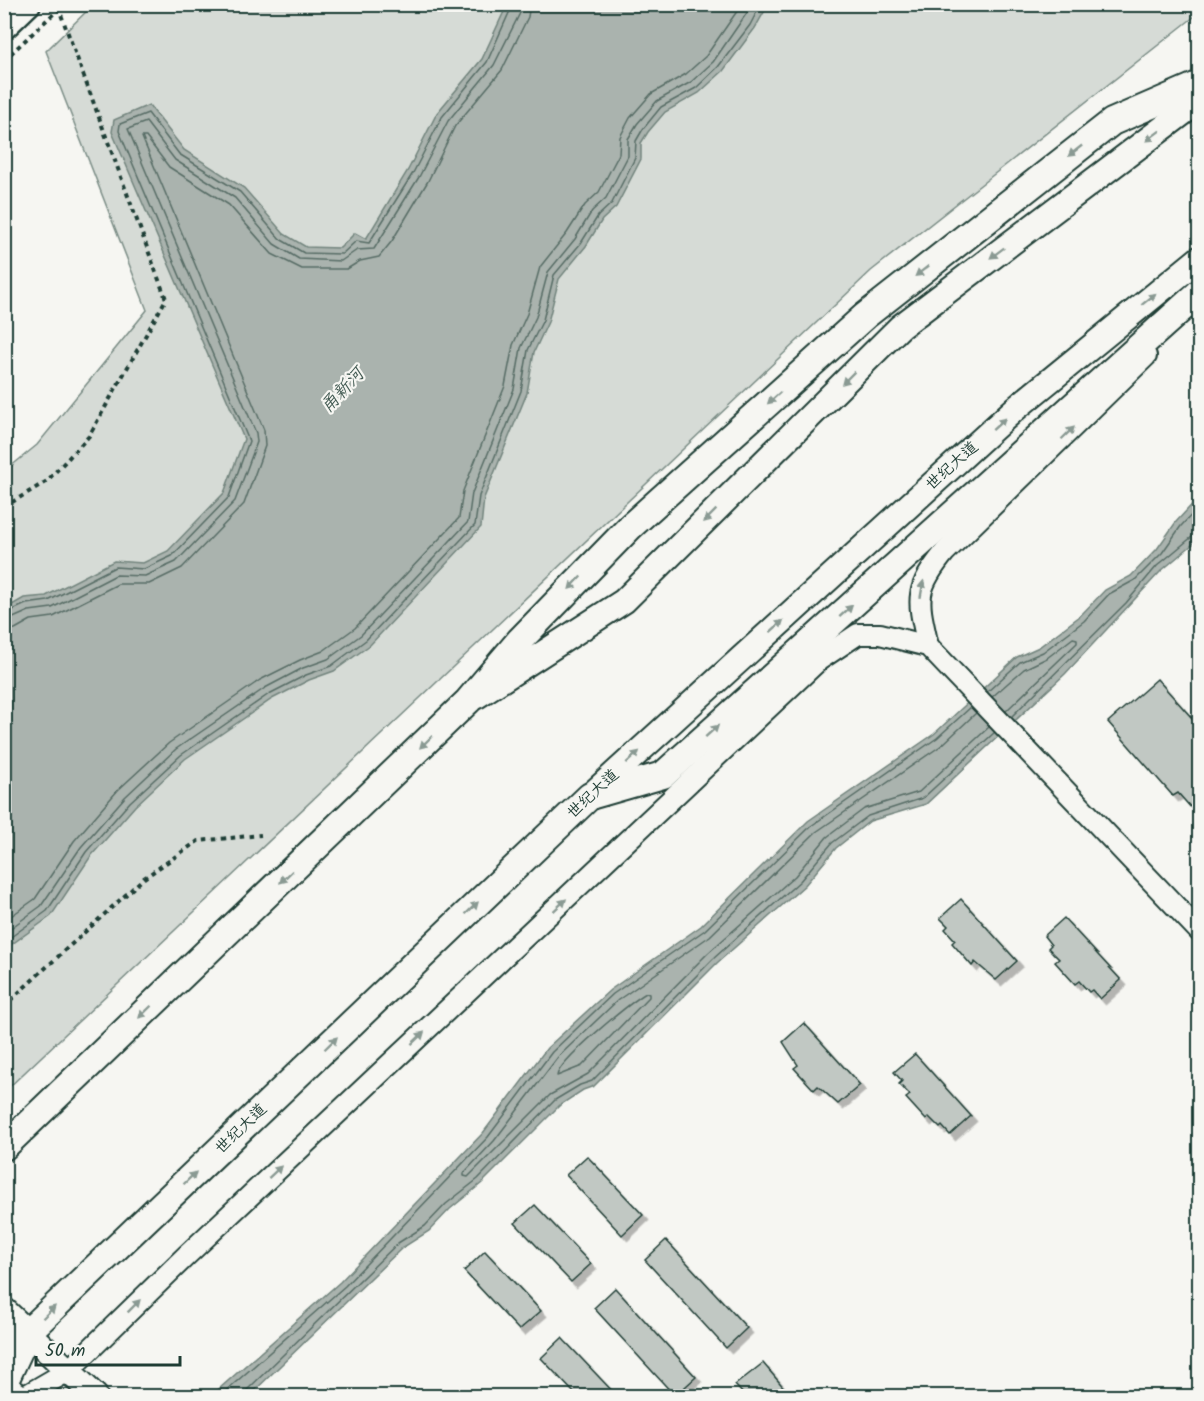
<svg xmlns="http://www.w3.org/2000/svg" width="1204" height="1401" font-family="Kalam,'LXGW WenKai TC',sans-serif">
	<defs>
		<filter id="shadow"><feDropShadow dx="5.5" dy="5.5" stdDeviation="0" flood-color="#0004"/></filter>
	</defs>
	<rect width="100%" height="100%" fill="#f6f6f2"/>
	<filter id="ink" filterUnits="userSpaceOnUse"><feTurbulence type="fractalNoise" baseFrequency=".0167" numOctaves="2"/><feDisplacementMap in="SourceGraphic" scale="12" xChannelSelector="R" yChannelSelector="G"/><feConvolveMatrix kernelMatrix="1 2 1 2 8 2 1 2 1" color-interpolation-filters="sRGB"/></filter>
	<g filter="url(#ink)">
		<polygon fill="#d6dbd6" stroke="#7a8c85" stroke-width="1.5" points="93,5 1199,5 1199,13 871,271 5,1091 5,471 37,445 147,310 46,51"/>
		<g fill="#aab3ae" stroke="#72847d" stroke-width="1.5">
			<polygon points="507,5 768,5 755,28 723,71 699,93 665,112 648,132 641,143 641,159 616,207 602,220 586,246 559,279 548,322 534,352 527,393 484,498 481,527 370,645 334,671 309,680 272,699 185,759 135,806 91,856 51,916 5,949 5,609 24,598 46,596 114,561 143,563 168,551 224,493 244,439 112,132 114,120 149,105 184,150 244,188 284,234 306,247 340,248 355,233 366,239 408,170 437,113 482,59"/>
			<polygon points="1199,497 1199,539 1161,571 1065,674 926,804 870,821 836,848 805,885 717,963 594,1086 583,1090 560,1105 482,1183 450,1209 429,1231 402,1248 249,1396 211,1396 340,1282 483,1133 547,1048 610,990 701,926 808,821 934,734 1017,657 1039,647 1080,616 1105,590 1131,576 1157,549 1176,522"/>
		</g>
		<g fill="none" stroke-linecap="round" stroke-linejoin="round">
			<g stroke="#576c65" stroke-width="1.5">
				<polyline points="4,614 26,604 48,601 115,567 144,569 172,556 229,497 249,441 119,131 120,124 148,113 179,154 240,192 280,239 304,253 342,254 356,241 369,243 413,173 442,117 487,62 513,4"/>
				<polyline points="4,622 29,611 52,608 116,575 145,576 176,562 235,501 257,442 256,433 128,129 146,122 175,160 235,198 274,244 299,259 341,261 357,250 374,249 419,177 448,121 494,65 520,13 521,4"/>
				<polyline points="4,631 15,629 31,620 53,617 118,584 149,584 182,568 244,504 265,446 264,430 142,137 146,137 169,167 229,205 272,254 302,269 347,269 360,261 379,257 392,241 428,181 455,126 502,70 528,17 530,4"/>
				<polyline points="987,692 1020,662 1043,652 1084,621 1109,594 1135,580 1162,553 1181,526 1200,506"/>
				<polyline points="992,697 1024,669 1047,658 1073,638 1077,639 1077,643 1006,711"/>
				<polyline points="976,713 942,745 816,832 710,936 618,1000 558,1057 494,1141 464,1173 464,1176 468,1177 550,1095 588,1074 708,953 795,876 827,837 864,809 919,792 989,727"/>
				<polyline points="1011,717 1126,603 1157,566 1193,536 1200,535"/>
				<polyline points="4,921 35,899 74,841 118,790 169,743 260,680 300,660 323,651 355,628 459,518 463,491 505,386 513,345 527,314 540,267 567,233 585,205 599,192 619,154 620,137 630,118 651,94 686,74 706,56 742,4"/>
				<polyline points="4,933 41,906 81,847 125,797 176,749 265,688 303,668 328,659 361,635 468,522 472,493 514,389 521,348 536,317 548,272 575,239 592,211 606,198 628,156 628,139 637,124 657,101 691,82 713,62 753,4"/>
				<polyline points="4,942 47,911 86,852 130,802 181,755 269,694 306,675 331,666 366,640 475,525 479,496 521,391 528,350 543,320 554,275 581,243 598,216 612,203 635,158 636,141 643,129 661,107 696,88 718,67 750,25 761,4"/>
				<path d="M646,993l3,1v3l-67,69 -25,10c1,-15 73,-73 89,-83z"/>
				<polyline points="220,1396 345,1286 488,1137 552,1052 613,994 705,930 811,826 937,738 971,707"/>
				<polyline points="245,1396 247,1390 398,1243 425,1226 446,1204 478,1179 555,1100 580,1085 592,1081 713,959 800,881 832,843 868,816 923,798 995,732"/>
			</g>
		</g>
		<g fill="#c1c8c3" stroke="#1f3d34" stroke-width="1.5" filter="url(#shadow)">
			<polygon points="1157,679 1200,727 1200,818 1178,793 1173,796 1108,722"/>
			<polygon points="961,899 1017,961 996,980 975,962 972,966 952,943 955,940 945,929 948,926 940,918"/>
			<polygon points="1064,918 1121,980 1100,999 1092,990 1089,992 1079,981 1075,984 1055,962 1059,959 1048,948 1051,945 1044,936"/>
			<polygon points="804,1023 860,1085 838,1104 818,1086 814,1090 794,1068 798,1065 783,1042"/>
			<polygon points="915,1054 971,1116 950,1135 942,1126 940,1128 929,1117 926,1120 906,1098 910,1095 899,1084 902,1081 894,1072"/>
			<polygon points="587,1156 643,1215 622,1235 566,1175"/>
			<polygon points="535,1205 591,1264 571,1282 515,1223"/>
			<polygon points="666,1240 747,1328 726,1348 645,1260"/>
			<polygon points="485,1251 541,1311 519,1330 464,1271"/>
			<polygon points="615,1288 696,1377 675,1396 594,1308"/>
			<polygon points="562,1338 617,1396 577,1396 541,1358"/>
			<polygon points="763,1363 791,1396 745,1396 735,1385"/>
		</g>
		<g fill="none" stroke-linecap="round" stroke-linejoin="round">
			<g stroke="#1f3d34" stroke-width="24">
				<g id="tertiary">
					<path d="M928,646c-10,-46 -15,-55 17,-94l201,-196"/>
					<polyline points="25,1396 68,1371 187,1255 819,660 858,634 880,634 928,646 1200,932"/>
				</g>
			</g>
			<g stroke="#1f3d34" stroke-width="27">
				<polyline id="secondary" points="4,28 29,4"/>
			</g>
			<g stroke="#1f3d34" stroke-width="28">
				<g id="primary">
					<polyline points="477,696 624,601 900,327 1200,100"/>
					<polyline points="590,796 1015,409 1200,258"/>
					<polyline points="4,1310 95,1396"/>
					<polyline points="4,1386 19,1396"/>
				</g>
			</g>
			<g stroke="#1f3d34" stroke-width="30">
				<g id="trunk">
					<polyline points="4,1147 468,701 520,640 631,526 865,316 1112,122 1200,84"/>
					<polyline points="4,1350 27,1333 590,796 663,775 1200,292"/>
					<polyline points="4,1383 27,1334"/>
				</g>
			</g>
			<g stroke="#1f3d34" stroke-width="4" stroke-dasharray="4.5 4.5" stroke-linecap="butt">
				<polyline points="4,60 64,4"/>
				<polyline points="4,507 47,481 89,436 166,299 59,9"/>
				<polyline points="4,1006 144,878 198,841 261,835"/>
			</g>
			<use href="#tertiary" stroke="#f6f6f2" stroke-width="20"/>
			<use href="#secondary" stroke="#f6f6f2" stroke-width="22"/>
			<use href="#primary" stroke="#f6f6f2" stroke-width="24"/>
			<use href="#trunk" stroke="#f6f6f2" stroke-width="26"/>
		</g>
		<defs><path id="oneway-solid" d="M-6-.8H1V-3.2L6.5 0L1 3.2V.8H-6Z" transform="scale(1.5)"/></defs>
		<g fill="#8a9a93">
			<use href="#oneway-solid" transform="translate(1153 136) rotate(143)"/>
			<use href="#oneway-solid" transform="translate(1075 151) rotate(142)"/>
			<use href="#oneway-solid" transform="translate(997 253) rotate(143)"/>
			<use href="#oneway-solid" transform="translate(922 271) rotate(142)"/>
			<use href="#oneway-solid" transform="translate(1149 299) rotate(-39)"/>
			<use href="#oneway-solid" transform="translate(848 378) rotate(135)"/>
			<use href="#oneway-solid" transform="translate(774 398) rotate(138)"/>
			<use href="#oneway-solid" transform="translate(999 424) rotate(-42)"/>
			<use href="#oneway-solid" transform="translate(1068 433) rotate(-44)"/>
			<use href="#oneway-solid" transform="translate(710 516) rotate(135)"/>
			<use href="#oneway-solid" transform="translate(575 583) rotate(134)"/>
			<use href="#oneway-solid" transform="translate(922 589) rotate(-80)"/>
			<use href="#oneway-solid" transform="translate(846 611) rotate(-42)"/>
			<use href="#oneway-solid" transform="translate(777 626) rotate(-42)"/>
			<use href="#oneway-solid" transform="translate(712 731) rotate(-42)"/>
			<use href="#oneway-solid" transform="translate(426 742) rotate(136)"/>
			<use href="#oneway-solid" transform="translate(633 757) rotate(-42)"/>
			<use href="#oneway-solid" transform="translate(286 877) rotate(136)"/>
			<use href="#oneway-solid" transform="translate(560 905) rotate(-43)"/>
			<use href="#oneway-solid" transform="translate(472 908) rotate(-44)"/>
			<use href="#oneway-solid" transform="translate(145 1012) rotate(136)"/>
			<use href="#oneway-solid" transform="translate(418 1038) rotate(-43)"/>
			<use href="#oneway-solid" transform="translate(331 1043) rotate(-44)"/>
			<use href="#oneway-solid" transform="translate(275 1172) rotate(-43)"/>
			<use href="#oneway-solid" transform="translate(190 1178) rotate(-44)"/>
			<use href="#oneway-solid" transform="translate(134 1306) rotate(-45)"/>
			<use href="#oneway-solid" transform="translate(49 1312) rotate(-44)"/>
		</g>
	</g>
	<g text-anchor="middle" dominant-baseline="central" stroke-width="4.5" stroke-linejoin="round" paint-order="stroke">
		<g font-size="16" fill="#1f3d34" stroke="#f6f6f2">
			<text transform="translate(952 466) rotate(-42)">世纪大道</text>
			<text transform="translate(593 794) rotate(-43)">世纪大道</text>
			<text transform="translate(241 1129) rotate(-44)">世纪大道</text>
		</g>
		<g font-size="18" font-style="italic" fill="#425a52" stroke="#f6f6f2">
			<text transform="translate(343 391) rotate(-47)">甬新河</text>
		</g>
	</g>
	<rect width="1204" height="1401" fill="none" stroke="#f6f6f2" stroke-width="24"/>
	<rect x="12" y="12" width="1180" height="1377" fill="none" stroke="#1f3d34" stroke-width="2" filter="url(#ink)"/>
	<path d="M36 1356v9h144v-9" fill="none" stroke="#1f3d34" stroke-width="3"/>
	<text x="45" y="1356" font-size="18" fill="#1f3d34" stroke="#f6f6f2" stroke-width="4.5" paint-order="stroke">50 m</text>
</svg>
